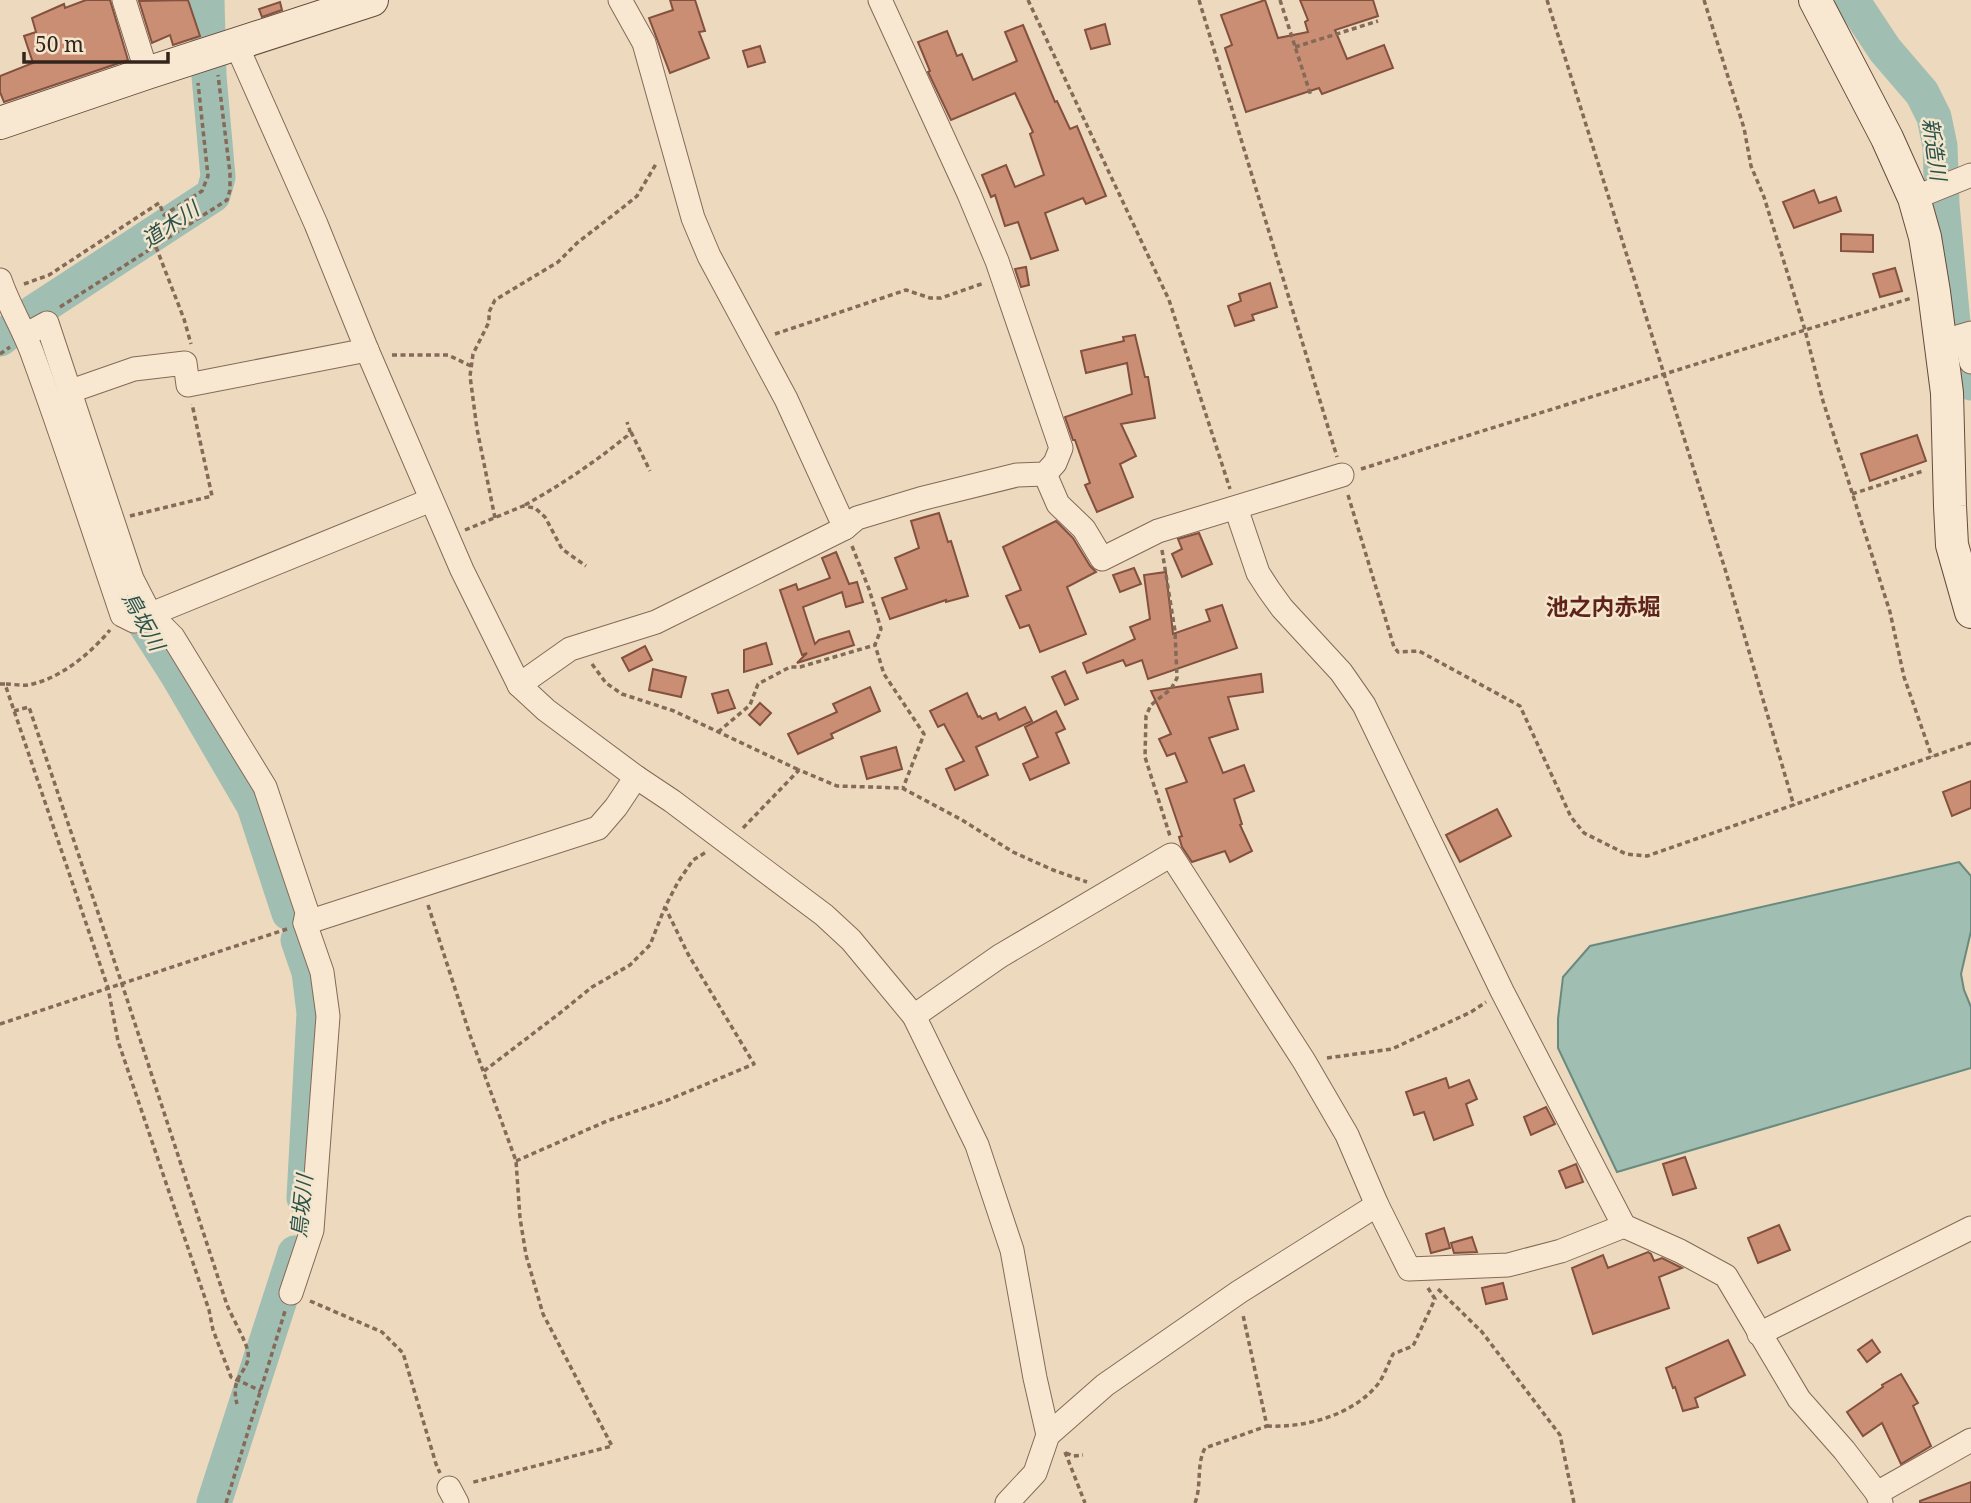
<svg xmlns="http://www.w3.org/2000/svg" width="1971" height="1503" font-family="'Noto Serif','Noto Sans JP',serif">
	<rect width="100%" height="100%" fill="#ecd9be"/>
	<polygon fill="#a1beb2" stroke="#698b7f" stroke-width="2" points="1959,862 1971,876 1971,931 1961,974 1964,990 1971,1007 1971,1068 1617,1172 1558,1048 1558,1019 1563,977 1590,946"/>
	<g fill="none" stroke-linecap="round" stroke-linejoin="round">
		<g stroke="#a1beb2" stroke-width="35">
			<polyline points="1852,0 1885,50 1922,93 1934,117 1940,146 1942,204 1953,323"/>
			<polyline points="0,339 34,312 213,195 218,177 209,76 207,0"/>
			<polyline points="1959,355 1971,383"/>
			<polyline points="114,551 128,597 177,674 254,806 289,913"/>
			<polyline points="298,940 309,972 314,1013 304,1198"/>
			<polyline points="214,1503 295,1253"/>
		</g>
	</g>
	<g fill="#ca8e74" stroke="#83513e" stroke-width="2">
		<polygon points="86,0 110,0 128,60 4,102 0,92 0,76 33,63 24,36 36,32 32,18 64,4 65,8"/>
		<polygon points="188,0 200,36 173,45 170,35 152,43 139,1"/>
		<polygon points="670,0 695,0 705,31 699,32 709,58 670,73 649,18 673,10"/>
		<polygon points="1265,0 1278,38 1308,32 1305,22 1308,20 1300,0 1373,0 1378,16 1335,30 1347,59 1384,45 1393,68 1322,94 1319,88 1246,112 1225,48 1232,45 1221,15"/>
		<polygon points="280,2 282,10 262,17 259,9"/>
		<polygon points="1105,24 1110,44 1091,49 1085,30"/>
		<polygon points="1023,25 1055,102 1057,101 1070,129 1077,126 1106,196 1086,204 1083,198 1045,213 1058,250 1031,259 1018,222 1005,226 995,195 991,197 982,175 1006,165 1015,187 1044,175 1030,134 1033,132 1015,93 951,120 928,72 930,71 918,42 947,31 957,56 962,54 973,80 1017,61 1005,32"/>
		<polygon points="760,46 765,62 748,67 743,51"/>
		<polygon points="1814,190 1819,203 1836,197 1841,211 1794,228 1783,202"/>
		<polygon points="1841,234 1873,235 1873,252 1841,251"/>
		<polygon points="1026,267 1029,285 1021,287 1015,269"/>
		<polygon points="1895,268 1902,291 1880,297 1873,274"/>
		<polygon points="1270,283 1277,307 1252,315 1254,320 1235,326 1228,306 1241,301 1239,294"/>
		<polygon points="1135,335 1145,377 1148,377 1155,418 1121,424 1136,456 1120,464 1133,497 1097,512 1085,485 1090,483 1075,440 1073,440 1065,417 1132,394 1127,363 1086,373 1081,351 1124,341 1123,337"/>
		<polygon points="1917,435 1926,461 1870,481 1861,454"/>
		<polygon points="939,513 948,542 951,541 968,596 946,602 946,600 890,619 882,598 907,589 895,558 919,548 911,521"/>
		<polygon points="1056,521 1073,538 1090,566 1096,572 1067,587 1086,634 1040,652 1029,625 1020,628 1006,596 1021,590 1003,547"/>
		<polygon points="1199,533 1212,564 1182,577 1172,554 1182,549 1178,539"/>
		<polygon points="836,552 849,584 857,582 863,602 846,607 842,592 803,607 815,644 819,640 849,631 854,645 797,663 807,653 802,655 780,590 796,584 798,590 830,578 822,558"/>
		<polygon points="1134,568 1141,584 1120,592 1113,575"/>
		<polygon points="1166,572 1173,634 1210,621 1206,610 1222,605 1237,648 1148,679 1142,660 1126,666 1123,660 1087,673 1083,663 1135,639 1130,627 1150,619 1144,575"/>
		<polygon points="766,643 772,664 744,672 744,650"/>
		<polygon points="645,646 652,660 629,671 622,658"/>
		<polygon points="653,669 686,677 681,697 649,690"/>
		<polygon points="1065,671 1078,699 1065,705 1052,677"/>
		<polygon points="1261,674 1263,692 1228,697 1238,729 1209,738 1223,773 1244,765 1254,791 1234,799 1242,824 1240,825 1252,851 1230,862 1225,851 1192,862 1182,847 1179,837 1182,836 1166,789 1187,782 1175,753 1167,756 1159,739 1171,734 1151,691"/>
		<polygon points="870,687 880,711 831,734 833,738 798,754 788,734 837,712 833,704"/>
		<polygon points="728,690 735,708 718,713 712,694"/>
		<polygon points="967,693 978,717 980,716 982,719 996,713 999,720 1025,707 1032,721 976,747 988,775 955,790 946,769 964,761 944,724 938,727 930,711"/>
		<polygon points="760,703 771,713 760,725 749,715"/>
		<polygon points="1056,711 1065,729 1056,733 1069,763 1030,780 1023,764 1038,757 1025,727"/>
		<polygon points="896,747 902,769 867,779 861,757"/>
		<polygon points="1971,781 1971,808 1952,816 1943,792"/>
		<polygon points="1497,809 1511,836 1460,862 1446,835"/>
		<polygon points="1446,1078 1449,1088 1469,1080 1477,1099 1466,1104 1473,1125 1434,1140 1424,1112 1414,1115 1406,1092"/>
		<polygon points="1546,1107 1555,1124 1531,1135 1524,1117"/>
		<polygon points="1685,1157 1696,1188 1673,1195 1663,1164"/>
		<polygon points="1576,1164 1583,1182 1566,1188 1559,1171"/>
		<polygon points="1779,1225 1790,1250 1758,1263 1748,1238"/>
		<polygon points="1444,1228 1450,1248 1431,1253 1426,1234"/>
		<polygon points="1472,1237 1477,1252 1454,1253 1451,1243"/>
		<polygon points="1648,1252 1651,1254 1654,1261 1662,1258 1682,1268 1659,1277 1669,1308 1593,1334 1572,1268 1603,1255 1608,1268"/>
		<polygon points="1503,1283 1507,1299 1486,1304 1482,1288"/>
		<polygon points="1728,1340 1745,1375 1695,1398 1698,1407 1683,1411 1675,1387 1673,1388 1666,1368"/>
		<polygon points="1872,1340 1880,1352 1867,1362 1858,1350"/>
		<polygon points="1901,1374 1918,1403 1913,1406 1931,1446 1901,1464 1882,1423 1863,1436 1847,1412 1883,1387 1882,1385"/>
		<polygon points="1971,1482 1971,1503 1920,1503 1920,1501"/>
	</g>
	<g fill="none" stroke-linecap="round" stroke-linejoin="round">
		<g stroke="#846a57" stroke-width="25">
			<g id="minor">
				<polyline points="124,0 147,73"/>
				<polyline points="620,0 644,43 693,218 709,256 786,399 845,528"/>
				<polyline points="236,44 316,224 367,350 462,570 519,685 546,710 636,777 672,801 824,915 851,940 914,1016 977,1145 1012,1250 1035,1378 1048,1435"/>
				<polyline points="1914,198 1971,175"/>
				<path d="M0,280c9,27 25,51 34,78 31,85 59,171 88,257l12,6 297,-121"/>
				<polyline points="25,335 47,323 132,579 150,614 173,637 265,787 307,912 305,923 322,972 328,1016 312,1230 291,1293"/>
				<polyline points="1965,336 1971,362"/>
				<polyline points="1940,342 1971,333"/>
				<polyline points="71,391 134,369 185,363 188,385 367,350"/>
				<polyline points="1045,474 1058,504 1084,529 1102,559 1158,531 1342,475"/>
				<polyline points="1236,508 1258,573 1269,590 1282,608 1341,672 1364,705 1502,991 1624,1226 1680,1251 1726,1276 1799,1399 1844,1450 1877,1493 1881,1503"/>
				<polyline points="519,685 570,649 656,622 845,528 857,518 920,499 1017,475 1045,474 1055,463 1061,448 997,261 969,194 880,0"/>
				<polyline points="305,923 598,828 616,807 636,777"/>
				<polyline points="914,1016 1000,956 1171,855 1304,1061 1347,1135 1377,1205 1409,1269 1508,1265 1561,1251 1624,1226"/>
				<polyline points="1759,1334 1971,1228"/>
				<polyline points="449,1488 457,1503"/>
				<polyline points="1877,1493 1971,1440"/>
				<polyline points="1007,1503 1035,1473 1048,1435 1105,1385 1239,1292 1377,1205"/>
			</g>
		</g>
		<g stroke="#664b3b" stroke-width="34">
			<g id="secondary">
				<polyline points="1815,0 1887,138 1914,198 1925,237 1934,292 1947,393 1950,506 1952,545 1971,612"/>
				<polyline points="0,123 147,73 372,0"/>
			</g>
		</g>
		<g stroke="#846a57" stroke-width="3.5" stroke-dasharray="5 3.5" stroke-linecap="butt">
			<polyline points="1028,0 1169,300 1230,489"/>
			<polyline points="1199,0 1337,457"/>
			<polyline points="1280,0 1311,96"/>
			<polyline points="1547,0 1725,569 1794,806"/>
			<polyline points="1704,0 1744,128 1751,166 1764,197 1805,330 1823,401 1890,612 1904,677 1932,757"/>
			<polyline points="1295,47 1378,21"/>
			<polyline points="156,247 184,319 191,344"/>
			<polyline points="24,284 49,275 159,203 164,215 202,191 208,176 198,83"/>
			<polyline points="60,307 227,200 230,190 230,173 218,75"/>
			<polyline points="775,334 906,290 930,298 941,298 984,283"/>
			<polyline points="0,354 10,347"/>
			<polyline points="392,355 448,355 471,366"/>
			<polyline points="631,432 650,471"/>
			<polyline points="1361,469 1805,330 1912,298"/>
			<polyline points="1852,494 1923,471"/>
			<polyline points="1348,495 1394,647 1398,652 1419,651 1520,706 1571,817 1584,833 1626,854 1647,856 1971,743"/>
			<path d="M525,505c36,-20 70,-43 102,-69l3,-5 -3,-9"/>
			<polyline points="130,516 212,496 192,404"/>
			<polyline points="495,518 477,429 470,376 473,354 489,322 489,312 495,300 558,262 577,243 621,209 637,196 656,164"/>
			<polyline points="465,530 523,506 535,508 545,517 562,549 586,566"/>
			<polyline points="852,546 869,589 881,629 875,645 884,674 924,734 903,788"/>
			<polyline points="1162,550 1175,631 1177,678 1171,689 1151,705 1146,716 1145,757 1170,836"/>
			<polyline points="592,664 606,683 622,694 674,711 799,770"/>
			<polyline points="0,684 5,684 108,988 118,1041 209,1310 213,1330 231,1377 261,1391"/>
			<path d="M6,684c7,0 15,2 22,1 32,-6 62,-31 82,-55"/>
			<path d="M14,711l15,-4 93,277 105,321c5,12 19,36 21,47 3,20 -19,22 -11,52"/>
			<polyline points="718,732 750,705 758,684 790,667 800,667 875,645"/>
			<polyline points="743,828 799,770 837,786 902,788 962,820 1013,852 1053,870 1087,882"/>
			<polyline points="428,905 470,1035 516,1161 520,1218 526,1255 543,1314 612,1446 470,1483"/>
			<polyline points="0,1024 287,929"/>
			<polyline points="1327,1058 1392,1049 1471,1012 1486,1002"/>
			<polyline points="484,1071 560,1013 592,987 630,965 650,945 665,907"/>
			<polyline points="516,1161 607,1121 668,1100 754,1064 688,954 665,907 678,882 693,860 708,851"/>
			<polyline points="1438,1289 1482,1332 1560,1435 1574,1503"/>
			<polyline points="310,1301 382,1332 403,1353 436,1464 440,1473"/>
			<path d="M1267,1426c39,2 86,-11 111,-42 6,-8 10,-20 15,-30l20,-8 22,-47 -7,-11"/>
			<polyline points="1065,1452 1085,1503"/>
			<polyline points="1066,1453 1073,1456 1083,1455"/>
			<polyline points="226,1503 285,1311"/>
			<path d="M1195,1503c7,-18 1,-38 10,-55l62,-22 -24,-111"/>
		</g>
		<use href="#minor" stroke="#f8e8d1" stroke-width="23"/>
		<use href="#secondary" stroke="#f8e8d1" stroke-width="32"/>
	</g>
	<g text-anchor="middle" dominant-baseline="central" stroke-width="5" stroke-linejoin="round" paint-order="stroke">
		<g font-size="21" font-style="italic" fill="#2b534c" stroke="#f4e5cd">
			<text transform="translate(1935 149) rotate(82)">新造川</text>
			<text transform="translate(170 224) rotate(-34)">道木川</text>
			<text transform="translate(144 621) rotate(61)">鳥坂川</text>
			<text transform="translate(301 1206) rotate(-84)">鳥坂川</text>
		</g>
		<g font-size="23" font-weight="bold" fill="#5f231c" stroke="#f4e5cd">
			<text x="1603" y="606">池之内赤堀</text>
		</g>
	</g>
	<path d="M24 52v10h144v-10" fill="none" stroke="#34251c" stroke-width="3.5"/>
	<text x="35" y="52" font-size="21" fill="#34251c" stroke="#f4e5cd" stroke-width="5" paint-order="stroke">50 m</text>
</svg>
